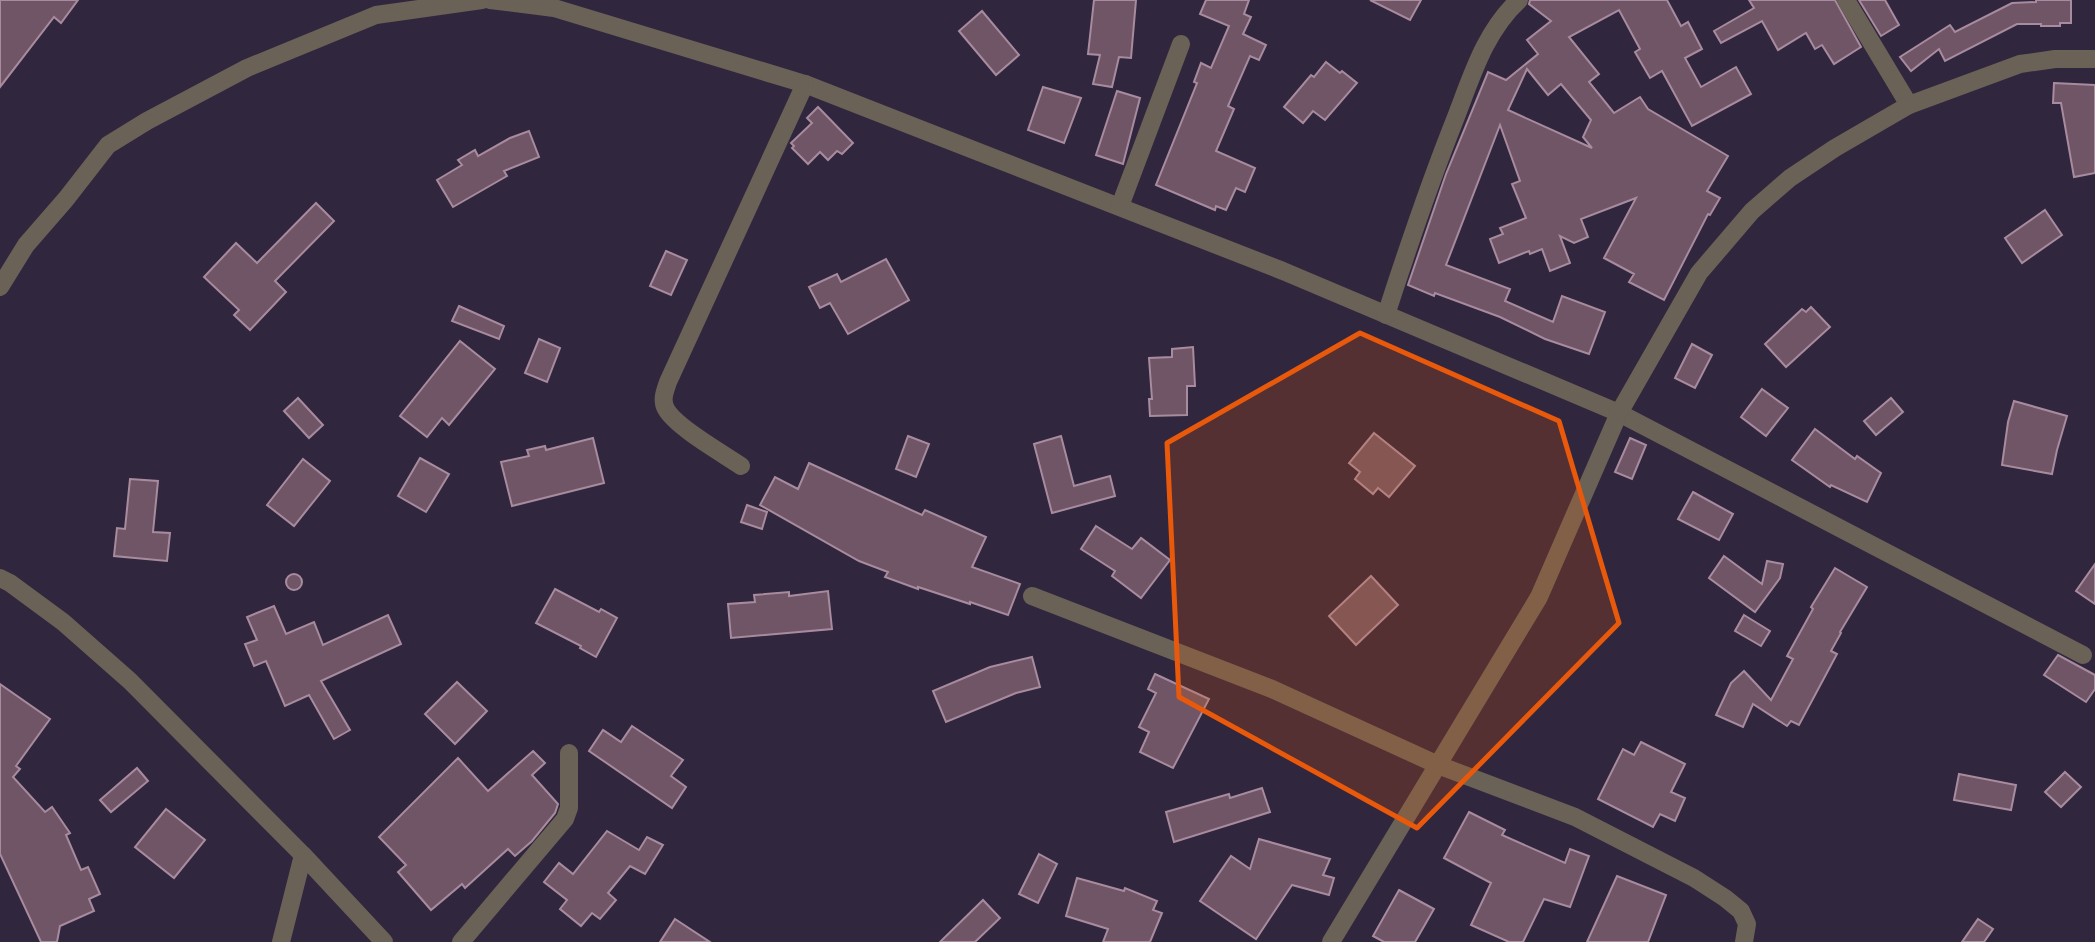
<svg xmlns="http://www.w3.org/2000/svg" width="2095" height="942" font-family="Figtree,sans-serif">
	<rect width="100%" height="100%" fill="#30263d"/>
	<g fill="#6f5566" stroke="#a88b9e" stroke-width="2" fill-rule="evenodd">
		<polygon points="0,0 78,0 61,23 54,17 0,87"/>
		<polygon points="1094,0 1136,0 1131,58 1119,57 1112,87 1093,84 1100,55 1088,54"/>
		<polygon points="1206,0 1249,0 1244,14 1251,17 1243,34 1266,45 1259,60 1250,56 1228,106 1234,109 1216,151 1255,168 1245,192 1236,188 1226,210 1216,206 1215,210 1156,185 1197,83 1194,82 1201,63 1211,68 1229,26 1200,14"/>
		<polygon points="1370,0 1421,0 1410,20"/>
		<path d="M1530,0h137l14,26 7,-4 14,27 -17,9 16,29 35,-20 15,27 -59,32 -30,-55 -12,7 -15,-26 5,-3 -21,-39 -50,27 30,37 -10,8 25,31 26,-16 8,12 80,47 -21,35 13,7 -10,17 -2,-1 -44,86 -35,-18 5,-8 -30,-16 32,-60 -55,21 7,18 -14,6 -14,-7 10,27 -20,8 -8,-22 -12,5 -1,-3 -30,12 -9,-24 13,-5 -3,-6 26,-10 -14,-34 8,-3 -20,-56 -54,140 64,24 -5,12 48,21 9,-26 43,16 -16,42 -44,-15 -45,-22 -65,-24 -1,3 -26,-11 38,-111 42,-102 18,8 32,-26 -11,-14 24,-19 -22,-17zM1527,69l21,26 13,-11 30,36 -8,17 9,11 -84,-38z"/>
		<polygon points="1749,0 1835,0 1861,47 1834,64 1822,45 1815,49 1806,33 1778,50 1762,21 1721,43 1714,31 1754,8"/>
		<polygon points="1859,0 1885,0 1899,25 1881,36"/>
		<polygon points="2036,0 2071,0 2071,23 2060,23 2060,26 2041,26 2041,24 2017,24 1945,61 1939,49 1911,71 1900,57 1950,25 1955,32 2012,3 2036,2"/>
		<polygon points="982,11 1019,55 996,75 959,31"/>
		<polygon points="1326,62 1340,73 1342,71 1357,83 1325,120 1313,111 1303,123 1284,107 1311,75 1314,77"/>
		<polygon points="2054,83 2095,85 2095,173 2074,177 2061,103 2053,103"/>
		<polygon points="1043,87 1081,98 1064,143 1028,130"/>
		<polygon points="1117,91 1140,98 1123,164 1096,155"/>
		<polygon points="818,107 853,143 842,154 837,151 828,160 820,152 808,164 792,148 794,146 791,143 812,123 807,118"/>
		<polygon points="529,131 539,157 504,171 507,176 453,207 437,180 462,165 458,160 475,150 478,156 510,138"/>
		<polygon points="316,203 334,221 275,281 286,292 250,330 234,315 239,310 204,277 236,243 257,263"/>
		<polygon points="2045,210 2062,235 2022,263 2005,238"/>
		<polygon points="666,251 687,260 671,295 650,286"/>
		<polygon points="886,259 909,300 848,334 830,303 820,308 809,287 837,274 841,282"/>
		<polygon points="459,306 504,326 499,339 452,321"/>
		<polygon points="1811,307 1830,327 1786,367 1765,344 1802,309 1806,312"/>
		<polygon points="539,339 560,348 547,382 525,373"/>
		<polygon points="460,341 495,369 449,425 442,418 427,437 400,416"/>
		<polygon points="1692,344 1712,355 1695,388 1675,378"/>
		<polygon points="1193,347 1195,386 1187,386 1187,415 1150,416 1149,399 1152,399 1149,358 1172,357 1172,349"/>
		<polygon points="1762,389 1788,408 1766,436 1741,417"/>
		<polygon points="298,398 323,425 309,438 284,411"/>
		<polygon points="1891,398 1903,412 1876,435 1864,421"/>
		<polygon points="2014,401 2067,416 2057,450 2052,474 2002,465 2008,422"/>
		<polygon points="1815,429 1855,459 1857,456 1881,473 1867,502 1831,485 1830,487 1792,460"/>
		<polygon points="1374,433 1415,466 1389,497 1378,488 1373,494 1355,479 1360,472 1349,463"/>
		<polygon points="908,436 929,444 916,477 896,469"/>
		<polygon points="1061,436 1074,486 1110,476 1115,496 1052,513 1034,444"/>
		<polygon points="593,438 604,483 512,506 501,462 529,456 527,450 545,446 546,450"/>
		<polygon points="1630,438 1646,445 1632,479 1615,472"/>
		<polygon points="420,458 449,474 426,512 398,496"/>
		<polygon points="303,459 330,481 294,526 267,505"/>
		<polygon points="809,463 922,515 925,510 986,537 972,567 1020,584 1008,615 970,602 970,604 918,587 918,589 885,577 888,572 859,561 760,505 775,477 798,489"/>
		<polygon points="130,479 158,481 153,532 170,533 167,561 114,556 117,528 125,529"/>
		<polygon points="1693,492 1733,514 1719,540 1678,519"/>
		<polygon points="747,505 767,512 762,529 741,522"/>
		<polygon points="1096,526 1132,549 1141,538 1170,560 1141,598 1112,576 1115,571 1081,549"/>
		<polygon points="1724,556 1762,584 1767,561 1783,564 1780,578 1755,612 1709,578"/>
		<polygon points="2095,564 2095,604 2076,591"/>
		<polygon points="1835,568 1867,587 1840,632 1841,633 1831,651 1837,654 1799,725 1791,721 1787,726 1753,704 1743,727 1716,715 1731,683 1744,671 1771,700 1793,659 1787,656 1813,609 1811,607"/>
		<circle cx="294" cy="582" r="8"/>
		<polygon points="1371,576 1398,605 1356,645 1329,616"/>
		<polygon points="555,589 599,612 601,609 617,618 596,657 580,648 581,646 536,623"/>
		<polygon points="828,591 832,629 731,638 728,604 755,602 754,595 789,592 789,596"/>
		<polygon points="274,606 286,634 314,622 323,645 388,615 401,644 321,681 350,730 334,739 309,695 285,706 266,661 254,666 245,644 257,640 247,617"/>
		<polygon points="1744,615 1770,631 1761,646 1735,631"/>
		<polygon points="2058,655 2095,675 2095,689 2086,702 2044,675"/>
		<polygon points="1032,657 1040,687 1016,693 946,722 933,691 990,667"/>
		<polygon points="1155,674 1209,699 1173,768 1140,752 1149,732 1139,727 1156,693 1148,689"/>
		<polygon points="457,682 487,711 455,744 425,714"/>
		<polygon points="0,684 50,719 16,766 20,769 13,777 45,812 52,807 70,833 66,835 81,870 88,867 100,894 89,899 94,911 60,926 57,942 41,942 0,854"/>
		<polygon points="632,726 683,760 671,776 686,787 672,808 589,751 603,730 621,742"/>
		<polygon points="1641,742 1685,764 1671,792 1685,798 1675,821 1660,814 1653,827 1598,799 1623,749 1634,755"/>
		<polygon points="533,751 545,763 532,775 558,804 555,813 532,841 515,856 508,849 465,888 462,884 431,910 398,872 406,865 379,837 458,758 488,791"/>
		<polygon points="137,768 148,781 111,812 100,800"/>
		<polygon points="2065,772 2081,787 2061,807 2045,792"/>
		<polygon points="1959,774 2016,785 2011,810 1954,800"/>
		<polygon points="1262,788 1270,812 1174,842 1166,812 1229,794 1230,798"/>
		<polygon points="166,809 205,840 174,878 135,847"/>
		<polygon points="1469,812 1505,830 1502,835 1565,863 1570,849 1589,856 1570,907 1544,899 1523,942 1509,942 1471,925 1491,883 1444,858"/>
		<polygon points="607,831 639,850 647,837 663,845 645,874 630,866 608,893 616,900 600,919 592,913 581,926 560,909 567,900 544,882 559,863 573,874"/>
		<polygon points="1259,839 1330,859 1323,875 1334,878 1329,895 1292,885 1256,939 1200,901 1231,856 1250,869"/>
		<polygon points="1039,854 1057,864 1038,903 1019,894"/>
		<polygon points="1617,876 1666,895 1648,942 1587,942"/>
		<polygon points="1077,878 1124,891 1125,888 1157,901 1153,910 1162,913 1150,942 1103,942 1108,929 1066,916"/>
		<polygon points="1399,890 1434,909 1415,942 1384,942 1373,936"/>
		<polygon points="983,900 1000,918 975,942 940,942"/>
		<polygon points="675,919 710,942 660,942"/>
		<polygon points="1978,919 1993,929 1984,942 1962,942"/>
	</g>
	<g fill="none" stroke-linecap="round" stroke-linejoin="round">
		<g stroke="#6a6157" stroke-width="18">
			<polyline points="490,0 554,8 805,84 1283,271 1619,413 2083,655"/>
			<polyline points="1846,0 1909,105"/>
			<polyline points="1120,206 1181,44"/>
			<polyline points="0,287 26,245 66,199 108,145 147,121 247,68 376,15 482,0"/>
			<path d="M1386,315c21,-65 43,-130 68,-193 17,-43 30,-90 65,-122"/>
			<path d="M741,466c-19,-13 -65,-39 -75,-57 -5,-9 -1,-18 2,-27l137,-298"/>
			<polyline points="0,578 10,583 63,622 130,681 303,855 384,942"/>
			<polyline points="1032,596 1272,689 1438,765 1575,817 1694,878 1725,898 1741,911 1747,924 1744,942"/>
			<polyline points="281,942 303,855"/>
			<polyline points="461,942 565,819 569,808 569,753"/>
			<polyline points="1331,942 1539,597 1619,413 1699,273 1752,211 1790,178 1835,148 1909,105 2020,64 2055,59 2095,59"/>
		</g>
	</g>
	<path fill="#e8590c" fill-opacity="0.2" stroke="#e8590c" stroke-width="5" stroke-linejoin="round" d="M1360,333l199,88 60,202 -202,205 -238,-131 -12,-254z"/>
</svg>
